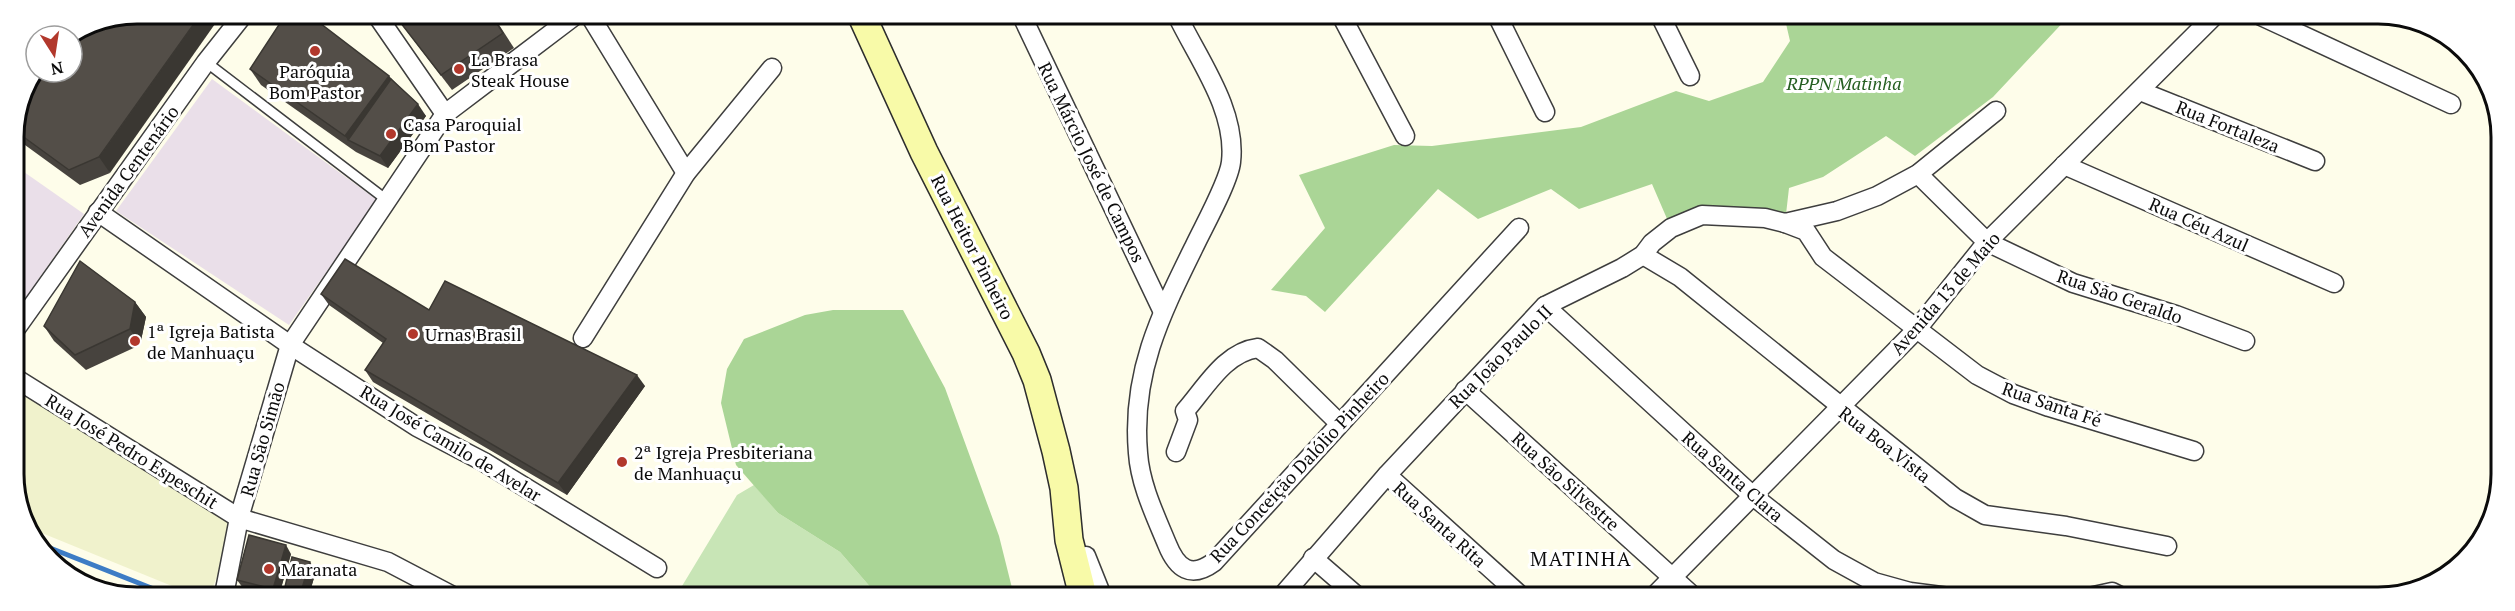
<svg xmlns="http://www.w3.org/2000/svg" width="2515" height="611" font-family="'PT Serif',serif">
	<rect width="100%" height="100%" fill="#fefdea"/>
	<g fill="#eadfe9">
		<polygon points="212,79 377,200 289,325 116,211"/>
		<polygon points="14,165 84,214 15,313"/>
	</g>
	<polygon fill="#f0f2cc" points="15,389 228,520 224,557 210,595 194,595 32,529 16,499"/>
	<polygon fill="#c8e5b6" points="754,485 778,513 840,552 878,596 676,596 737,495"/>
	<g fill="#aad596">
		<polygon points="1784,15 2069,16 1993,97 1915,156 1886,136 1823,177 1789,188 1785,223 1731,216 1671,228 1652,184 1579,209 1551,189 1478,219 1438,189 1325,312 1306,296 1271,290 1325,228 1299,175 1394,145 1432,146 1581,127 1676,91 1709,101 1763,82 1790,41"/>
		<polygon points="833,310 903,310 945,388 999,536 1014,596 878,596 840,552 778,513 736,465 721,403 727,369 744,339 805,315"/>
	</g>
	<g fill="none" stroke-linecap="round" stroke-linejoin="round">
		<polyline stroke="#3d7cc5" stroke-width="5" points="40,544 169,595"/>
		<g stroke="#3e3e3e" stroke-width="12">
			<polyline id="lane" points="206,62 388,201"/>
		</g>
		<g stroke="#3e3e3e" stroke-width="21">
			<g id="street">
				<polyline points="376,14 445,114"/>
				<polyline points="589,14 686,173"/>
				<polyline points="1021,14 1162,310"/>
				<path d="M1177,15c21,44 60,95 54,147 -2,19 -27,64 -36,83 -34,69 -64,128 -57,208 2,31 17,62 29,91 10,25 24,35 47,18l305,-334"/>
				<polyline points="1341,15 1405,136"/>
				<polyline points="1497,15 1545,112"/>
				<polyline points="1660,15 1690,76"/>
				<polyline points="2261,16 2451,104"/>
				<polyline points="2140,91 2315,161"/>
				<polyline points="2064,165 2334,283"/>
				<polyline points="1918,174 1987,242 2073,283 2176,315 2245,341"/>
				<polyline points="98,212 290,345 417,427 484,462 657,568"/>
				<polyline points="1785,223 1806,231 1823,257 1977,375 2013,394 2049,407 2194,451"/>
				<polyline points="1643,255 1680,277 1955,498 1985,515 2066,526 2167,546"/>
				<polyline points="1545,306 1753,496 1834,560 1874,582 1910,592 1949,597"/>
				<polyline points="15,330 206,62 244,14"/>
				<polyline points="583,338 686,173 772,68"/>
				<polyline points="15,378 239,518 388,562 451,595"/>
				<polyline points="1465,390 1694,597"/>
				<path d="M1176,452l12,-32 -3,-9c21,-24 40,-59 73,-63l17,12 64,63"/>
				<polyline points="1387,475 1521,596"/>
				<polyline points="1086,556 1102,596"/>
				<polyline points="1313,558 1357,596"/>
				<polyline points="224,595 239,518 290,345 445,114 577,14"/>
				<polyline points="1282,596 1387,475 1545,306 1622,268 1643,255 1652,243 1671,228 1702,215 1765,218 1785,223 1837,211 1877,196 1918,174 1996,111"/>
				<polyline points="1653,597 1917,329 1987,242 2214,16"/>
				<polyline points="2089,597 2112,592 2122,597"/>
			</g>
		</g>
		<g stroke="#2d2d2d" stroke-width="30">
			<polyline id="secondary" points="861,14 924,152 1026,353 1037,380 1056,451 1064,488 1069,540 1083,596"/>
		</g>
		<use href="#lane" stroke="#fff" stroke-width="9"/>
		<use href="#street" stroke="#fff" stroke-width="18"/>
		<use href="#secondary" stroke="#f8faa8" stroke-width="27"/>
	</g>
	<g fill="#47433e">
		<polygon points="412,14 492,14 514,48 452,90 400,22"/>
		<polygon points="250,69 389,76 426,116 388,168 356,152 261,85"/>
		<polygon points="72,72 110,173 80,185 14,137 14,129"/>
		<polygon points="321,294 429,310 645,386 567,495 373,382 365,370 383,343 329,305"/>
		<polygon points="135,302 146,317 140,345 86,370 54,341 44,326"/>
		<polygon points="291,554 279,595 271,595 243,588 237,580"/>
		<polygon points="316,571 309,595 287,595 284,591"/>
	</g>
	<g fill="#3a3732">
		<polygon points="201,14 222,14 110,173 99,157"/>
		<polygon points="389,76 400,91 348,140 345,136"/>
		<polygon points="418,104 426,116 388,168 380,156"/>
		<polygon points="135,302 146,317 140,345 130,329"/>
		<polygon points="637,375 645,386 567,495 558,483"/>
		<polygon points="286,545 291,554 279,595 277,595 273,589"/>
		<polygon points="310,562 316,571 309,595 300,595"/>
	</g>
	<g fill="#534e48" stroke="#3a3732" stroke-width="1.5">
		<polygon points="137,14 201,14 99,157 69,170 14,130 23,89 36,70 36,72 72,72 72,36 70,36 90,23"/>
		<polygon points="286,14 308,14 389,76 345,136 250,69"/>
		<polygon points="412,14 491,14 503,33 441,75 400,22"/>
		<polygon points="391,79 418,104 380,156 348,140"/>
		<polygon points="345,259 429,310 445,281 637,375 558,483 365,370 386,339 321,294"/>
		<polygon points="80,261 135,302 130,329 75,355 44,326"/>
		<polygon points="249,535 286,545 273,589 237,580"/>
		<polygon points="292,557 310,562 300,595 284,591"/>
	</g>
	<g fill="#b2382c" stroke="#fff" stroke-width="2">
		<circle cx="315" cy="51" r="6"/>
		<circle cx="459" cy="69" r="6"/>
		<circle cx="391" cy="134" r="6"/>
		<circle cx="413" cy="334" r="6"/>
		<circle cx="135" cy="341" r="6"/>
		<circle cx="622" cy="462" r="6"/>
		<circle cx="269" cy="569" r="6"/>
	</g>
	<g text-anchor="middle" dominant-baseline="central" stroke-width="6" stroke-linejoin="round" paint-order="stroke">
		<g font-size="18" fill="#0b0b0b" stroke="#fff" text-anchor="start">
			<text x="471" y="59">La Brasa<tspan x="471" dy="21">Steak House</tspan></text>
			<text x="315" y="71" text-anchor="middle">Paróquia<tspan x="315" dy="21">Bom Pastor</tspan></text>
			<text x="403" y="124">Casa Paroquial<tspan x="403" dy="21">Bom Pastor</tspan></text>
			<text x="147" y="331">1ª Igreja Batista<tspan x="147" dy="21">de Manhuaçu</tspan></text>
			<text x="425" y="334">Urnas Brasil</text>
			<text x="634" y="452">2ª Igreja Presbiteriana<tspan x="634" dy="21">de Manhuaçu</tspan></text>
			<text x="281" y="569">Maranata</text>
		</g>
		<g font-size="18" font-style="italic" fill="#245e20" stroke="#fff">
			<text x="1844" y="83">RPPN Matinha</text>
		</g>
		<g font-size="18" fill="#0b0b0b" stroke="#fff">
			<text transform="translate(2228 126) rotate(22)">Rua Fortaleza</text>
			<text transform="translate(1092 162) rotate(64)">Rua Márcio José de Campos</text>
			<text transform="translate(128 171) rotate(-54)">Avenida Centenário</text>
			<text transform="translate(2199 224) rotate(24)">Rua Céu Azul</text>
			<text transform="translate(973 247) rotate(63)">Rua Heitor Pinheiro</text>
			<text transform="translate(1945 293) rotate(-49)">Avenida 13 de Maio</text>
			<text transform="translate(2120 296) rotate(19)">Rua São Geraldo</text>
			<text transform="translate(1500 356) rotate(-45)">Rua João Paulo II</text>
			<text transform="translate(2052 404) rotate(19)">Rua Santa Fé</text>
			<text transform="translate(262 439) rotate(-74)">Rua São Simão</text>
			<text transform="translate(451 443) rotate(31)">Rua José Camilo de Avelar</text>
			<text transform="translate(1885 444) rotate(38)">Rua Boa Vista</text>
			<text transform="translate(132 451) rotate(32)">Rua José Pedro Espeschit</text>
			<text transform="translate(1299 467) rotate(-47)">Rua Conceição Dalólio Pinheiro</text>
			<text transform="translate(1733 476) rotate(41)">Rua Santa Clara</text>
			<text transform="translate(1566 481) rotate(42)">Rua São Silvestre</text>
			<text transform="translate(1440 524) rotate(42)">Rua Santa Rita</text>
		</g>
		<g font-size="20" letter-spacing="1.5" fill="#0b0b0b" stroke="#fff">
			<text x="1581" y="558">MATINHA</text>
		</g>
	</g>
	<path d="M0 0H2515V611H0ZM137 24H2378A113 113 0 0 1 2491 137V474A113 113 0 0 1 2378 587H137A113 113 0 0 1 24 474V137A113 113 0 0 1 137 24Z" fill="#fff" fill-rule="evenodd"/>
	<path fill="none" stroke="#0b0b0b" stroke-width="3" d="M137 24H2378A113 113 0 0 1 2491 137V474A113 113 0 0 1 2378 587H137A113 113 0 0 1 24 474V137A113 113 0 0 1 137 24Z"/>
	<g transform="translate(54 54) rotate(168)"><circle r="28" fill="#ffffff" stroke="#9d9d9d" stroke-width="1.5"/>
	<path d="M0-4.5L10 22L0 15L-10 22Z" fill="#b2382c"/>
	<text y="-9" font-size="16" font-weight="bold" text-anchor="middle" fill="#0b0b0b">N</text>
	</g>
</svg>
